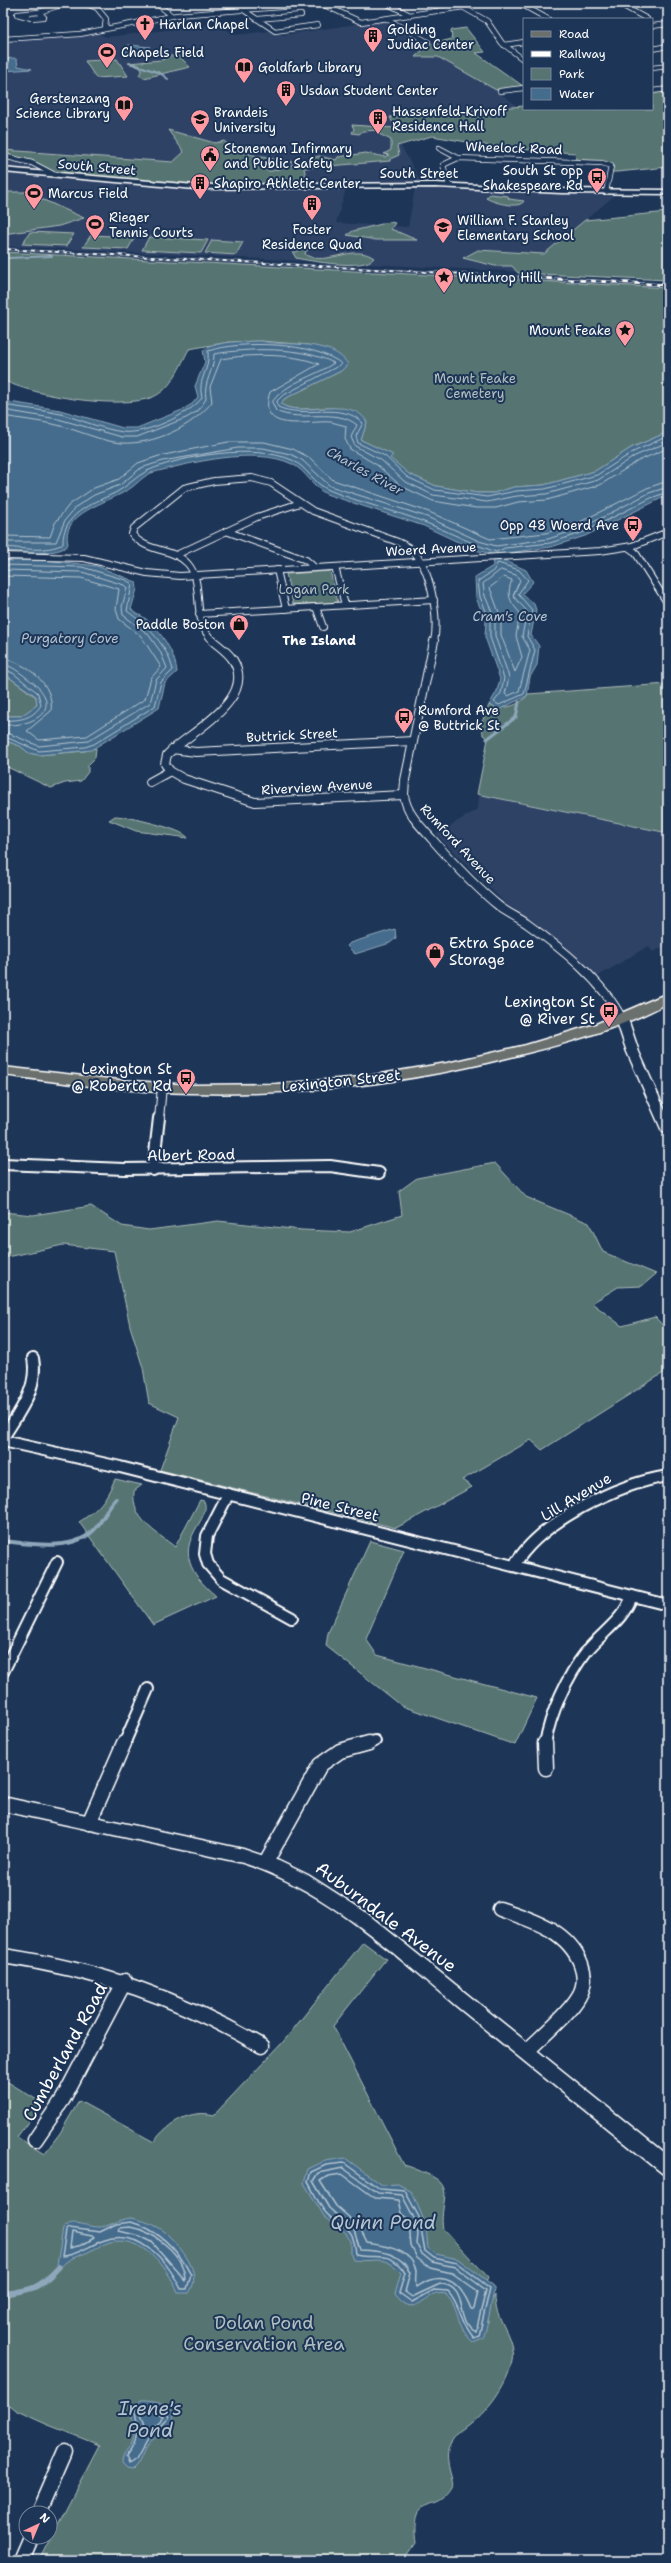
<svg xmlns="http://www.w3.org/2000/svg" width="671" height="2563" font-family="'Shantell Sans',sans-serif">
	<rect width="100%" height="100%" fill="#1d3557"/>
	<filter id="ink" filterUnits="userSpaceOnUse"><feTurbulence type="fractalNoise" baseFrequency=".025" numOctaves="2"/><feDisplacementMap in="SourceGraphic" scale="8" xChannelSelector="R" yChannelSelector="G"/><feConvolveMatrix kernelMatrix="1 2 1 2 8 2 1 2 1" color-interpolation-filters="sRGB"/></filter>
	<g filter="url(#ink)">
		<g fill="#2f4266">
			<polygon points="383,20 428,45 415,57 425,58 475,53 518,87 497,90 518,107 390,117 400,144 423,185 347,186 336,223 408,227 415,188 614,196 523,272 3,246 3,41 97,33 107,37 218,24 235,35 270,31 283,35"/>
			<polygon points="479,795 668,833 668,945 653,952 648,946 597,977 537,924 506,904 436,834 478,809"/>
		</g>
		<g fill="#577472" stroke="#abbab8">
			<polygon points="466,28 485,52 476,53 523,86 496,90 438,57 415,57 428,45 452,39 451,30"/>
			<polygon points="170,56 179,56 190,67 144,78 139,75 142,70 139,67 128,63 162,60"/>
			<polygon points="117,59 128,76 96,78 85,61"/>
			<path d="M668,91v76l-51,5h-6l1,-5 -36,-7 -1,-7 -73,-5 -70,-12 -35,10 2,9 -9,4v2l-86,7 4,18 -85,1 -157,-11 -63,-20v-6l170,12 11,-10 -16,-22 47,13 9,-2c14,14 49,18 68,21l-27,3 2,6h5l47,-15 17,4 2,-3 28,-4 19,4 4,-2 -5,-1 7,-4v-10l-12,-6 1,-4 -17,1 -4,3 -7,-1 2,-4 -2,-4 43,3 -5,-11 134,-11v3h128v-16z"/>
			<polygon points="10,192 26,192 84,218 59,226 3,234 3,194"/>
			<path d="M490,194l18,2 1,3 15,2c-5,9 -32,1 -38,-3z"/>
			<polygon points="668,212 668,280 518,273 512,266 495,266 463,258 478,250 544,254 585,220"/>
			<polygon points="390,222 395,223 391,229 417,240 376,240 347,235 353,231"/>
			<polygon points="30,232 74,234 66,246 22,244"/>
			<polygon points="91,235 135,237 128,249 83,247"/>
			<polygon points="149,237 208,240 201,253 142,250"/>
			<polygon points="212,240 243,242 236,255 205,253"/>
			<path d="M304,248l5,1 -4,3 1,3c21,12 47,-12 68,3 -10,13 -63,3 -78,0l-3,-5z"/>
			<path d="M3,252l665,36v144l-37,16 -36,23 -51,14 -30,2 -20,6h-17l-41,-7 -27,-12 -20,-16 2,-4 -30,-14 6,-18c-29,-27 -67,-4 -86,-18l3,-5 57,-28 -32,-26 -48,-4 -32,1 -40,7c-9,17 -17,40 -36,48 -33,13 -120,-1 -150,-17z"/>
			<polygon points="3,551 44,552 47,553 46,560 43,562 3,561"/>
			<polygon points="330,571 338,603 293,604 286,574"/>
			<polygon points="3,673 36,697 37,705 21,716 3,716"/>
			<path d="M667,684l1,149 -191,-39 11,-55 -5,-4 -1,-13 7,-17c11,6 32,1 39,-11z"/>
			<polygon points="3,740 20,746 29,753 39,755 85,751 96,748 95,758 88,765 88,772 81,781 65,783 51,788 3,765"/>
			<path d="M115,816c11,0 69,13 73,22l-52,-7 -27,-11z"/>
			<polygon points="495,1163 526,1197 589,1223 603,1252 656,1274 642,1286 618,1287 592,1303 622,1326 655,1317 668,1331 668,1370 542,1450 531,1440 462,1480 472,1487 396,1528 160,1470 179,1417 149,1403 143,1368 130,1326 114,1251 63,1245 3,1258 3,1212 33,1215 91,1206 122,1226 149,1230 218,1221 302,1230 350,1232 402,1215 399,1191 417,1178"/>
			<path d="M115,1479l27,6 -8,6c-3,28 21,40 41,56l25,-47 4,1c10,23 -48,45 12,95l-63,29 -74,-103c21,-14 26,-21 36,-43z"/>
			<polygon points="370,1541 404,1550 366,1639 377,1655 537,1698 515,1745 402,1706 326,1646 328,1633"/>
			<path d="M363,1942l23,17 -53,67 71,139c8,2 16,6 23,9 31,13 11,29 16,55l45,48 -25,54 25,-9 1,-16 6,-11c-1,25 21,41 17,66 -5,25 -25,51 -46,67 -6,5 -12,6 -15,14 -10,18 5,39 1,46 -15,27 -43,1 -36,54l-13,18h-364l60,-115 -53,-21 -31,-14 -12,-10v-321l39,24 -25,34 27,17 16,-21 19,-32 75,41c14,-20 37,-33 60,-27l69,-73z"/>
		</g>
		<g fill="#446c8c" stroke="#8fa7ba">
			<polygon points="129,45 150,47 144,51 123,52 123,49"/>
			<polygon points="14,58 17,60 18,66 32,69 3,71 3,67 10,62 4,59"/>
			<path d="M261,341c27,6 69,-3 87,23l-7,7 -57,28 -3,5c19,15 71,-10 86,18l-6,18 30,14 2,1 -3,3 19,16 27,12 41,7h17l20,-6 30,-2 51,-14 36,-23 37,-16v63l-83,41 -34,11 -50,7 3,6 22,10 7,12 -11,12 12,10 2,6 -5,25 8,11 -2,19 -7,12 -3,19 -27,13 -11,-4 8,-14 3,-12 -15,-42 1,-16 -10,-23 -1,-21 18,-11 -1,-12 -17,-4 -51,-24 -98,-32c-14,-8 -20,-23 -34,-30 -37,-18 -103,-1 -141,9 -11,5 -15,13 -25,18 -19,12 -66,22 -58,53 -6,13 -51,7 -65,7v-150l57,9 63,18h14l45,-18 10,-6 6,-7 -3,-11 10,-24 -2,-12c18,-10 39,-8 58,-9z"/>
			<path d="M46,560l51,6 39,16 1,7 -6,20c4,5 10,6 15,10 15,13 29,33 31,53l-12,11 -6,25 -68,42 -52,5 -10,-2 -9,-7 -17,-6v-24h18l16,-11 -1,-9 -33,-23v-112z"/>
			<polygon points="395,929 396,938 390,943 355,954 347,946 350,943"/>
			<path d="M345,2158l37,27 16,-1 14,8 14,33 2,23 8,6 22,5 36,27c1,4 -8,46 -11,52l-10,4c-18,-15 -12,-34 -27,-48 -23,-5 -29,29 -51,0l6,-21c-17,-20 -27,-10 -48,-13l-2,-5v-14l-5,-7 -22,-18 -20,-33 4,-14 17,-8z"/>
			<path d="M131,2218c11,2 26,7 34,14 15,15 39,40 24,61h-11c-11,-27 -35,-58 -68,-51 -7,2 -13,6 -20,9 -11,6 -20,5 -29,16l-4,-2 6,-36c9,-12 22,-2 35,-2 9,1 21,-8 33,-9z"/>
			<path d="M141,2400c15,-1 44,7 28,28 -6,6 -15,9 -20,15 -7,8 -8,19 -16,27l-6,-1 -5,-5c0,-12 8,-15 11,-25 4,-10 -1,-19 -2,-28z"/>
		</g>
		<g fill="none" stroke-linecap="round" stroke-linejoin="round">
			<g stroke="#b4c4d1" stroke-width="1">
				<path d="M3,405c19,3 39,5 58,9 20,6 41,15 62,18 21,3 66,-17 79,-34 -5,-21 8,-25 6,-47 34,-11 106,-9 134,13l-60,32 -5,5 1,6c26,12 64,-6 85,16l-7,13 2,7 27,13 22,21 28,13 52,7 29,-6 29,-2 52,-14 36,-23 35,-16"/>
				<path d="M3,410l55,9 64,18h15l49,-19 12,-7 8,-12c-3,-18 8,-27 8,-45 36,-6 86,-8 120,9 -20,14 -48,19 -62,39l4,9c25,12 60,-4 81,14l-6,12 4,9 26,14 23,21 29,14 54,7 30,-6 29,-2 52,-14 37,-24 33,-14"/>
				<path d="M3,416c18,3 36,5 54,9 21,5 43,16 64,18 33,2 71,-16 91,-41l-2,-15 11,-28c29,-5 70,-6 98,5l-49,28c-14,43 38,28 61,30 5,1 10,3 15,4l-1,13 5,10 27,16 24,21 32,15 43,7h20l22,-6 29,-2 53,-15 38,-24 30,-13"/>
				<polyline points="3,536 50,537 55,523 69,505 94,488 119,479 138,463 159,456 228,442 264,442 293,449 310,458 333,480 429,512 490,539 546,533 580,522 647,488 668,481"/>
				<polyline points="3,542 56,542 65,520 77,506 94,495 120,485 141,468 163,461 238,448 263,448 290,454 302,460 330,486 427,517 479,541 496,546 548,539 582,528 649,493 668,487"/>
				<path d="M3,547c19,1 42,6 60,-3 -1,-30 28,-40 52,-51 12,-6 20,-16 32,-22 36,-16 108,-27 145,-11 15,7 22,24 37,30 31,13 64,20 95,32 24,9 47,22 72,30l9,-4 45,-5 34,-11 67,-34 17,-6"/>
				<polygon points="498,563 519,570 528,580 518,594 532,610 527,636 535,650 524,694 499,705 494,702 501,693 504,678 490,637 490,620 480,597 478,581 493,571"/>
				<path d="M3,565l79,2 44,13 6,4 -5,27c21,15 40,34 46,59l-12,12 -6,24 -61,38 -9,3 -46,4 -36,-15"/>
				<polyline points="3,570 82,572 124,585 127,588 122,607 123,615 148,634 160,651 167,668 156,680 150,703 88,741 39,746 3,731"/>
				<polygon points="501,570 516,575 520,580 513,596 527,611 522,636 530,650 519,691 508,696 505,694 509,677 495,636 495,619 485,596 483,584"/>
				<path d="M3,576l78,2 38,11 -3,20 3,10 22,17 20,31 -10,11 -6,21 -58,37 -48,4 -12,-9 24,-20c4,-27 -25,-48 -48,-53"/>
				<path d="M504,577l8,3c-6,15 -2,22 8,33l-4,23 6,21 -7,15 -14,-37v-17l-11,-30z"/>
				<path d="M3,664c9,2 16,8 24,14 39,27 12,49 -24,47"/>
				<path d="M3,669l10,4 25,20 3,12c-8,14 -23,16 -38,15"/>
			</g>
			<g stroke="#b4c4d1" stroke-width="1.5">
				<path d="M344,2163l36,26 25,2 14,26 6,34 9,7 23,5 33,25 -11,48 -5,2c-13,-14 -13,-33 -26,-47l-14,-1 -22,12 -13,-9 6,-20c-14,-24 -29,-13 -49,-18 -2,-30 -12,-23 -29,-41 -8,-8 -13,-22 -19,-32l3,-10 15,-7z"/>
				<path d="M343,2168l35,25 24,2 13,25 3,14 -1,10 5,10 10,8 23,5 31,23 -10,41c-20,-9 -7,-46 -36,-47l-28,13 -7,-5 5,-19c-9,-21 -29,-22 -50,-23l-6,-20 -25,-22 -16,-27 5,-8z"/>
				<path d="M342,2174l33,24 24,2 3,13 7,9 2,24 6,12 13,10 22,5 26,18 -4,18h-3c-7,-18 -19,-36 -41,-29 -5,1 -9,5 -14,7 -1,-5 0,-11 0,-16 -4,-22 -31,-25 -49,-28l-9,-18 -22,-19 -16,-25 8,-5z"/>
				<path d="M131,2222c28,8 47,27 60,53l-4,14h-6c-15,-30 -42,-62 -79,-48 -12,4 -26,15 -40,15l4,-25 3,-3 31,4 16,-8z"/>
				<path d="M130,2227c23,4 55,27 55,53l-33,-38 -12,-6 -21,-5 1,-3z"/>
				<polygon points="72,2232 92,2236 94,2238 82,2245 70,2248"/>
				<path d="M143,2404l23,5 3,9 -22,22 -11,20 -7,5 -3,-8c11,-17 14,-25 9,-45z"/>
				<polygon points="145,2409 151,2409 164,2416 161,2422 146,2433 140,2414"/>
			</g>
			<g stroke="#8fa7ba" stroke-width="2">
				<polyline points="131,63 160,73 168,79"/>
				<polyline points="9,258 52,256"/>
			</g>
			<polyline stroke="#8fa7ba" stroke-width="3" points="487,739 516,717 519,702"/>
			<path stroke="#8fa7ba" stroke-width="4" d="M3,1541c28,3 71,11 92,-12 8,-9 12,-21 21,-30"/>
			<path stroke="#8fa7ba" stroke-width="5.5" d="M3,2294c29,-4 36,-5 56,-27"/>
			<g stroke="#fff" stroke-width="6">
				<g id="minor-far4">
					<polyline points="84,3 97,8 106,19 105,26 108,28"/>
					<polyline points="156,3 171,15"/>
					<polyline points="233,3 275,31 318,25"/>
					<polyline points="320,3 361,22 464,7"/>
					<polyline points="386,3 410,15"/>
					<polyline points="519,3 548,19"/>
					<polyline points="618,3 647,19"/>
					<polyline points="459,5 487,21 502,43 524,60"/>
					<polyline points="462,6 484,3"/>
					<polygon points="39,12 44,17 31,18 17,14"/>
					<polyline points="39,12 67,3"/>
					<polyline points="258,19 301,15"/>
					<polyline points="387,19 428,42"/>
					<polyline points="652,26 668,24"/>
					<polyline points="3,39 80,34 177,15 321,4"/>
					<polyline points="504,45 524,42"/>
					<polyline points="652,49 668,46"/>
					<polyline points="652,68 668,66"/>
					<polyline points="500,91 524,88"/>
					<polyline points="652,91 668,89"/>
					<polyline points="439,148 458,158"/>
					<polyline points="3,156 32,163 55,175"/>
					<polyline points="449,185 443,165 458,158 602,163 611,166 606,192"/>
				</g>
			</g>
			<g stroke="#fff" stroke-width="8">
				<g id="minor-far3">
					<polyline points="226,531 306,560 315,568"/>
					<polyline points="628,547 635,552 668,604"/>
					<polyline points="176,555 257,517 300,503"/>
					<polyline points="3,556 84,558 147,573 180,576 600,551 632,546 668,532"/>
					<polyline points="335,567 345,605"/>
					<polyline points="277,570 286,609"/>
					<polyline points="316,607 323,627"/>
					<polyline points="199,614 434,600"/>
					<path d="M214,642c-25,-23 -8,-57 -26,-78 -15,-17 -42,-11 -56,-30l2,-6 50,-40 30,-7 38,-3 19,5 42,28 85,31c4,2 10,4 14,8 19,18 27,67 22,92"/>
				</g>
			</g>
			<g stroke="#fff" stroke-width="10">
				<g id="minor-far2">
					<path d="M213,641c7,6 15,11 20,19 25,40 -44,72 -66,95l-2,9 5,7 14,8 71,23 149,-7"/>
					<polyline points="172,749 196,752 413,741"/>
					<polyline points="150,782 170,771"/>
					<path d="M404,795c2,17 16,31 27,43 21,24 44,49 69,69 8,6 17,10 26,16 35,25 76,57 96,96"/>
					<polyline points="404,795 405,780 434,641"/>
					<polyline points="159,1119 162,1087"/>
				</g>
			</g>
			<g stroke="#fff" stroke-width="14">
				<g id="minor-far1">
					<polyline points="3,1164 124,1169 330,1166 379,1173"/>
					<polyline points="153,1170 159,1118"/>
					<path d="M3,1438c15,-25 36,-49 30,-80"/>
					<polyline points="3,1441 120,1467 668,1605"/>
					<polyline points="228,1495 207,1536 205,1554 208,1564 221,1579 292,1618"/>
					<path d="M514,1566c26,-45 104,-82 154,-90"/>
					<polyline points="3,1672 57,1562"/>
					<polyline points="124,1744 148,1689"/>
					<polyline points="365,1744 375,1741"/>
					<path d="M545,1744c5,-30 22,-68 41,-92 16,-20 37,-31 46,-56"/>
				</g>
			</g>
			<g stroke="#fff" stroke-width="17">
				<g id="minor">
					<polyline points="545,1743 546,1768"/>
					<polyline points="89,1823 124,1743"/>
					<polyline points="266,1862 320,1765 340,1751 369,1743"/>
					<path d="M500,1909c32,11 68,21 81,55 4,11 4,22 -2,32 -10,18 -38,41 -53,56"/>
					<path d="M3,1956c96,14 175,42 259,90"/>
					<polyline points="35,2140 63,2099 125,1981"/>
					<polyline points="38,2513 65,2451"/>
					<polyline points="21,2560 31,2537"/>
				</g>
			</g>
			<g stroke="#fff" stroke-width="3">
				<g id="tertiary">
					<polygon points="622,1016 628,1019 639,1052 668,1117 668,1135 662,1131 627,1052 616,1019"/>
					<path d="M3,1797l240,52 36,12 29,14 56,36 304,245v19l-6,-2c-69,-56 -138,-112 -207,-168 -66,-55 -129,-115 -212,-142l-240,-52z"/>
				</g>
			</g>
			<g stroke="#fff" stroke-width="3">
				<polygon id="secondary" points="3,168 195,185 435,183 561,189 668,190 668,194 561,193 435,187 195,189 3,172"/>
			</g>
			<g stroke="#fff" stroke-width="3">
				<path id="primary" d="M668,993v10c-49,26 -103,41 -157,54 -105,27 -213,39 -321,36 -63,-1 -125,-10 -187,-18v-8l116,13 71,5 86,-1 86,-7 85,-14 79,-18 70,-21z"/>
			</g>
			<use href="#minor-far4" stroke="#1d3557" stroke-width="4.5"/>
			<use href="#minor-far3" stroke="#1d3557" stroke-width="6"/>
			<use href="#minor-far2" stroke="#1d3557" stroke-width="8"/>
			<use href="#minor-far1" stroke="#1d3557" stroke-width="10"/>
			<use href="#minor" stroke="#1d3557" stroke-width="14"/>
			<use href="#tertiary" fill="#1d3557" fill-rule="evenodd"/>
			<use href="#secondary" fill="#1d3557" fill-rule="evenodd"/>
			<use href="#primary" fill="#6b706d" fill-rule="evenodd"/>
			<g stroke="#fff" stroke-width="2">
				<polyline id="rail-far1" points="3,249 538,278"/>
			</g>
			<g stroke="#fff" stroke-width="3">
				<polyline id="rail" points="519,277 668,285"/>
			</g>
			<use href="#rail-far1" stroke="#1d3557" stroke-width="1.5" stroke-dasharray="4" stroke-linecap="butt"/>
			<use href="#rail" stroke="#1d3557" stroke-width="2" stroke-dasharray="5.5" stroke-linecap="butt"/>
		</g>
	</g>
	<defs>
		<g id="church-pin" transform="scale(1)"><path d="M0 17L-7.5 6A9.5 9.5 0 1 1 7.5 6Z" fill="#ff9aa2" stroke="#1d3557"/><path d="M-1.2-6h2.4v3.5h3.3v2.4h-3.3V6h-2.4V-.1h-3.3v-2.4h3.3Z" fill="#111"/></g>
		<g id="building-pin" transform="scale(1)"><path d="M0 17L-7.5 6A9.5 9.5 0 1 1 7.5 6Z" fill="#ff9aa2" stroke="#1d3557"/><path d="M-4-6H4V6H1V3H-1V6H-4ZM-2.5-4.3h1.7v1.8h-1.7ZM.8-4.3h1.7v1.8H.8ZM-2.5-1h1.7V.8h-1.7ZM.8-1h1.7V.8H.8Z" fill="#111"/></g>
		<g id="stadium-pin" transform="scale(1)"><path d="M0 17L-7.5 6A9.5 9.5 0 1 1 7.5 6Z" fill="#ff9aa2" stroke="#1d3557"/><path d="M0-5a6.5 5 0 1 0 0 10a6.5 5 0 1 0 0-10ZM-3.5-1.8h7v3.6h-7Z" fill="#111"/></g>
		<g id="library-pin" transform="scale(1)"><path d="M0 17L-7.5 6A9.5 9.5 0 1 1 7.5 6Z" fill="#ff9aa2" stroke="#1d3557"/><path d="M-6-4Q-3-5.5-.7-3.5V5Q-3 3-6 4ZM6-4Q3-5.5 .7-3.5V5Q3 3 6 4Z" fill="#111"/></g>
		<g id="university-pin" transform="scale(1)"><path d="M0 17L-7.5 6A9.5 9.5 0 1 1 7.5 6Z" fill="#ff9aa2" stroke="#1d3557"/><path d="M0-5L7-2L0 1L-7-2ZM-4 1L0 2.5L4 1V4Q0 6-4 4Z" fill="#111"/></g>
		<g id="civic-pin" transform="scale(1)"><path d="M0 17L-7.5 6A9.5 9.5 0 1 1 7.5 6Z" fill="#ff9aa2" stroke="#1d3557"/><path d="M-.6-6.5H3V-4.5H.6V-3L4-1V1h2V6H-6V1h2V-1L-.6-3ZM-1.2 2.5V6h2.4V2.5Z" fill="#111"/></g>
		<g id="bus-pin" transform="scale(1)"><path d="M0 17L-7.5 6A9.5 9.5 0 1 1 7.5 6Z" fill="#ff9aa2" stroke="#1d3557"/><path d="M-5-6H5V4H4V6H2V4H-2V6H-4V4H-5ZM-3.5-4V0h7V-4ZM-3.5 1.2v1.5H-2V1.2ZM2 1.2v1.5H3.5V1.2Z" fill="#111"/></g>
		<g id="school-pin" transform="scale(1)"><path d="M0 17L-7.5 6A9.5 9.5 0 1 1 7.5 6Z" fill="#ff9aa2" stroke="#1d3557"/><path d="M0-5L7-2L0 1L-7-2ZM-4 1L0 2.5L4 1V4Q0 6-4 4Z" fill="#111"/></g>
		<g id="sight-pin" transform="scale(1)"><path d="M0 17L-7.5 6A9.5 9.5 0 1 1 7.5 6Z" fill="#ff9aa2" stroke="#1d3557"/><path d="M0-6L1.8-2.2L6-1.7L2.9 1.2L3.7 5.4L0 3.3L-3.7 5.4L-2.9 1.2L-6-1.7L-1.8-2.2Z" fill="#111"/></g>
		<g id="shop-pin" transform="scale(1)"><path d="M0 17L-7.5 6A9.5 9.5 0 1 1 7.5 6Z" fill="#ff9aa2" stroke="#1d3557"/><path d="M-5-2.5h2.3a2.7 3.5 0 0 1 5.4 0H5L5.5 6h-11ZM-1.5-2.5h3a1.5 2.3 0 0 0-3 0Z" fill="#111"/></g>
	</defs>
	<g fill-rule="evenodd">
		<use href="#church-pin" x="145" y="24"/>
		<use href="#building-pin" x="373" y="36"/>
		<use href="#stadium-pin" x="107" y="52"/>
		<use href="#library-pin" x="244" y="67"/>
		<use href="#building-pin" x="286" y="90"/>
		<use href="#library-pin" x="124" y="105"/>
		<use href="#building-pin" x="378" y="118"/>
		<use href="#university-pin" x="200" y="119"/>
		<use href="#civic-pin" x="210" y="155"/>
		<use href="#bus-pin" x="597" y="177"/>
		<use href="#building-pin" x="200" y="183"/>
		<use href="#stadium-pin" x="34" y="193"/>
		<use href="#building-pin" x="312" y="204"/>
		<use href="#stadium-pin" x="95" y="224"/>
		<use href="#school-pin" x="443" y="227"/>
		<use href="#sight-pin" x="444" y="277"/>
		<use href="#sight-pin" x="625" y="330"/>
		<use href="#bus-pin" x="633" y="525"/>
		<use href="#shop-pin" x="239" y="624"/>
		<use href="#bus-pin" x="404" y="717"/>
		<use href="#shop-pin" x="435" y="952"/>
		<use href="#bus-pin" x="609" y="1011"/>
		<use href="#bus-pin" x="186" y="1078"/>
	</g>
	<g text-anchor="middle" dominant-baseline="central" stroke-width="4" stroke-linejoin="round" paint-order="stroke">
		<g font-size="13" fill="#fff" stroke="#1d3557" text-anchor="start">
			<text x="159" y="24">Harlan Chapel</text>
			<text x="387" y="29">Golding<tspan x="387" dy="15">Judiac Center</tspan></text>
			<text x="121" y="52">Chapels Field</text>
			<text x="258" y="67">Goldfarb Library</text>
			<text x="300" y="90">Usdan Student Center</text>
			<text x="110" y="98" text-anchor="end">Gerstenzang<tspan x="110" dy="15">Science Library</tspan></text>
			<text x="392" y="111">Hassenfeld-Krivoff<tspan x="392" dy="15">Residence Hall</tspan></text>
			<text x="214" y="112">Brandeis<tspan x="214" dy="15">University</tspan></text>
			<text x="224" y="148">Stoneman Infirmary<tspan x="224" dy="15">and Public Safety</tspan></text>
			<text x="583" y="170" text-anchor="end">South St opp<tspan x="583" dy="15">Shakespeare Rd</tspan></text>
			<text x="214" y="183">Shapiro Athletic Center</text>
			<text x="48" y="193">Marcus Field</text>
			<text x="109" y="217">Rieger<tspan x="109" dy="15">Tennis Courts</tspan></text>
			<text x="457" y="220">William F. Stanley<tspan x="457" dy="15">Elementary School</tspan></text>
			<text x="312" y="229" text-anchor="middle">Foster<tspan x="312" dy="15">Residence Quad</tspan></text>
			<text x="458" y="277">Winthrop Hill</text>
			<text x="611" y="330" text-anchor="end">Mount Feake</text>
			<text x="619" y="525" text-anchor="end">Opp 48 Woerd Ave</text>
			<text x="225" y="624" text-anchor="end">Paddle Boston</text>
			<text x="418" y="710">Rumford Ave<tspan x="418" dy="15">@ Buttrick St</tspan></text>
		</g>
		<g font-size="13" fill="#fff" stroke="#1d3557">
			<text transform="translate(514 148) rotate(2)">Wheelock Road</text>
			<text transform="translate(97 167) rotate(5)">South Street</text>
			<text x="419" y="173">South Street</text>
			<text transform="translate(431 549) rotate(-3)">Woerd Avenue</text>
			<text transform="translate(292 735) rotate(-3)">Buttrick Street</text>
			<text transform="translate(317 787) rotate(-3)">Riverview Avenue</text>
			<text transform="translate(458 844) rotate(47)">Rumford Avenue</text>
		</g>
		<g font-size="13" fill="#b3c0c0" stroke="#1d3557">
			<text x="475" y="378">Mount Feake<tspan x="475" dy="15">Cemetery</tspan></text>
			<text x="314" y="589">Logan Park</text>
		</g>
		<g font-size="13" font-style="italic" fill="#b4c4d1" stroke="#1d3557">
			<text transform="translate(365 471) rotate(29)">Charles River</text>
			<text x="510" y="616">Cram's Cove</text>
			<text x="70" y="638">Purgatory Cove</text>
		</g>
		<g font-size="13" font-weight="bold" fill="#fff" stroke="#1d3557">
			<text x="319" y="640">The Island</text>
		</g>
		<g font-size="15" fill="#fff" stroke="#1d3557" text-anchor="end">
			<text x="449" y="943" text-anchor="start">Extra Space<tspan x="449" dy="17">Storage</tspan></text>
			<text x="595" y="1002">Lexington St<tspan x="595" dy="17">@ River St</tspan></text>
			<text x="172" y="1069">Lexington St<tspan x="172" dy="17">@ Roberta Rd</tspan></text>
		</g>
		<g font-size="15" fill="#fff" stroke="#1d3557">
			<text transform="translate(341 1081) rotate(-6)">Lexington Street</text>
			<text transform="translate(191 1155) rotate(-1)">Albert Road</text>
			<text transform="translate(576 1497) rotate(-31)">Lill Avenue</text>
			<text transform="translate(340 1507) rotate(14)">Pine Street</text>
		</g>
		<g font-size="18" fill="#fff" stroke="#1d3557">
			<text transform="translate(386 1917) rotate(37)">Auburndale Avenue</text>
			<text transform="translate(65 2052) rotate(-61)">Cumberland Road</text>
		</g>
		<g font-size="18" fill="#b3c0c0" stroke="#1d3557">
			<text x="264" y="2323">Dolan Pond<tspan x="264" dy="21">Conservation Area</tspan></text>
		</g>
		<g font-size="19" font-style="italic" fill="#b4c4d1" stroke="#1d3557">
			<text x="383" y="2222">Quinn Pond</text>
			<text x="150" y="2408">Irene's<tspan x="150" dy="22">Pond</tspan></text>
		</g>
	</g>
	<rect width="671" height="2563" fill="none" stroke="#1d3557" stroke-width="16"/>
	<rect x="8" y="8" width="655" height="2547" fill="none" stroke="#fff" stroke-width="1.5" filter="url(#ink)"/>
	<rect x="523" y="18" width="130" height="92" fill="#1d3557" stroke="#77869a"/>
	<rect x="531" y="31" width="20" height="6" fill="#6b706d" stroke="#77869a"/>
	<text x="559" y="38" font-size="12" fill="#ffffff">Road</text>
	<rect x="531" y="51" width="20" height="6" fill="#ffffff" stroke="#77869a"/>
	<text x="559" y="58" font-size="12" fill="#ffffff">Railway</text>
	<rect x="531" y="68" width="20" height="12" fill="#577472" stroke="#77869a"/>
	<text x="559" y="78" font-size="12" fill="#ffffff">Park</text>
	<rect x="531" y="88" width="20" height="12" fill="#446c8c" stroke="#77869a"/>
	<text x="559" y="98" font-size="12" fill="#ffffff">Water</text>
	<g transform="translate(38 2525) rotate(44)"><circle r="19" fill="#1d3557" stroke="#77869a"/>
	<path d="M0-3L7 15L0 10L-7 15Z" fill="#ff9aa2"/>
	<text y="-6" font-size="11" font-weight="bold" text-anchor="middle" fill="#ffffff">N</text>
	</g>
</svg>
